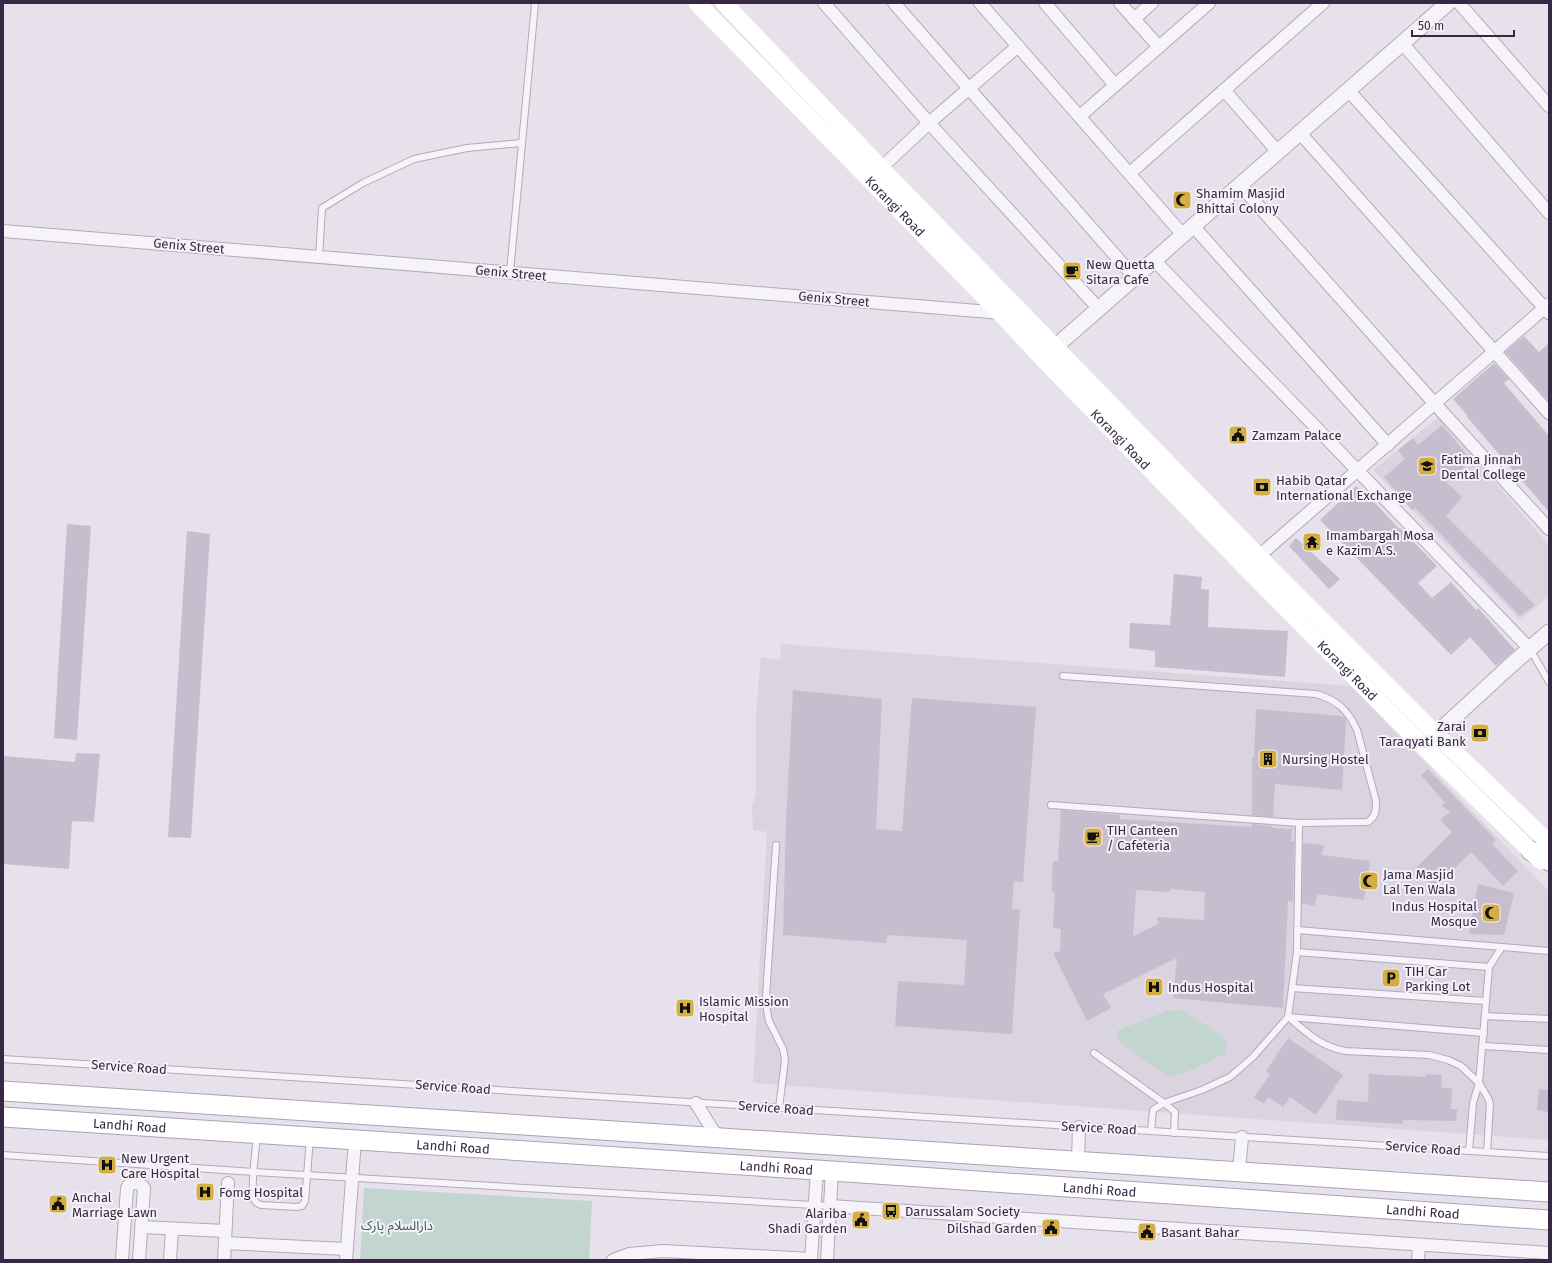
<svg xmlns="http://www.w3.org/2000/svg" width="1552" height="1263" font-family="'Fira Sans','Noto Sans Arabic',sans-serif">
	<rect width="100%" height="100%" fill="#e6e1eb"/>
	<g fill="#dad3e0">
		<polygon points="1440,416 1549,546 1549,596 1520,620 1373,470"/>
		<polygon points="781,644 1351,686 1549,891 1549,1140 753,1083 767,832 753,830 752,807 756,792 756,714 761,657 780,660"/>
	</g>
	<g fill="#c2d5ce">
		<polygon points="1182,1010 1221,1035 1227,1044 1225,1054 1186,1072 1169,1077 1118,1041 1117,1031 1167,1011"/>
		<polygon points="364,1188 592,1201 589,1260 360,1260"/>
	</g>
	<g fill="#c6bece" fill-rule="evenodd">
		<polygon points="1524,336 1539,352 1549,343 1549,402 1505,352"/>
		<polygon points="1494,363 1509,379 1504,383 1549,436 1549,512 1466,416 1467,415 1453,399"/>
		<polygon points="1442,425 1472,461 1446,482 1462,497 1446,516 1535,605 1520,616 1415,508 1412,510 1384,477 1405,459 1398,450 1413,438 1418,445"/>
		<polygon points="1356,486 1377,505 1399,529 1400,528 1437,566 1418,583 1432,598 1451,582 1476,610 1478,608 1515,650 1496,666 1470,637 1451,655 1320,520"/>
		<polygon points="67,524 91,526 77,740 54,738"/>
		<polygon points="187,531 210,534 191,838 168,837"/>
		<polygon points="1296,538 1340,579 1329,589 1289,546"/>
		<polygon points="1174,574 1202,577 1201,589 1209,590 1208,627 1288,631 1285,677 1155,667 1155,651 1129,648 1130,623 1170,625"/>
		<polygon points="793,690 882,699 876,829 902,831 912,698 1036,707 1023,882 1014,881 1012,909 1020,909 1012,1034 895,1026 898,981 964,985 967,940 887,935 886,943 783,935 786,822"/>
		<polygon points="1256,709 1343,716 1346,720 1342,790 1275,784 1273,817 1252,815 1252,758 1254,758"/>
		<polygon points="76,753 100,754 94,822 72,821 69,869 3,864 3,756 75,762"/>
		<polygon points="1428,769 1496,840 1492,844 1518,871 1503,886 1471,852 1435,888 1416,868 1452,832 1440,820 1450,812 1441,806 1445,803 1421,775"/>
		<path d="M1061,810l59,5v4l132,8v-3l20,2v2l20,1 -1,12h3l-1,61 -5,-1 -5,107 -110,-10 4,-40 -74,36 8,14 -24,13 -34,-68 7,-2 1,-22 -8,-1 2,-35 -3,-1v-16l1,-15h5zM1170,889l35,3 -1,28 -47,-3 1,7 -25,12 3,-46 33,2z"/>
		<polygon points="1303,843 1324,845 1322,855 1370,861 1364,900 1317,894 1315,906 1302,903"/>
		<polygon points="1478,884 1514,893 1504,935 1469,934"/>
		<polygon points="1288,1038 1343,1075 1316,1115 1290,1097 1283,1107 1268,1097 1264,1104 1254,1097 1270,1074 1266,1071"/>
		<polygon points="1369,1074 1426,1077 1426,1074 1442,1075 1441,1088 1452,1088 1451,1109 1457,1109 1456,1121 1403,1120 1403,1124 1336,1120 1337,1100 1368,1102"/>
		<polygon points="1539,1089 1549,1090 1549,1112 1537,1110"/>
	</g>
	<g fill="none" stroke-linecap="round" stroke-linejoin="round">
		<g stroke="#b2aab9" stroke-width="8">
			<g id="service">
				<polyline points="319,257 322,208 363,183 414,159 467,148 522,143"/>
				<polyline points="510,272 535,4"/>
				<polyline points="1530,649 1549,682"/>
				<path d="M1063,676l253,18c21,6 32,16 41,36l19,71c0,10 0,15 -8,21l-69,1 -2,129 -9,65 -35,40 -23,20 -28,13 -38,13 11,9 -1,21"/>
				<polyline points="1051,805 1299,823"/>
				<polyline points="776,845 766,997 767,1011 769,1021 783,1049 785,1060 779,1108"/>
				<polyline points="1297,930 1549,951"/>
				<polyline points="1297,952 1489,967"/>
				<polyline points="1292,988 1485,1001"/>
				<polyline points="1485,1016 1549,1019"/>
				<path d="M1288,1017c20,16 31,29 57,34l84,4 19,5 13,6 18,17 10,-116 13,-20"/>
				<polyline points="1288,1017 1484,1033"/>
				<polyline points="1483,1046 1549,1050"/>
				<polyline points="1094,1053 1164,1103 1153,1110 1151,1131"/>
				<polyline points="3,1059 1549,1156"/>
				<polyline points="1479,1083 1488,1098 1490,1104 1487,1152"/>
				<path d="M257,1136c-1,12 -7,53 -3,63 1,3 4,5 7,6l36,2 5,-1 3,-5 5,-63"/>
				<polyline points="1469,1151 1473,1103 1479,1083"/>
				<polyline points="3,1155 254,1172 830,1206"/>
			</g>
		</g>
		<g stroke="#b2aab9" stroke-width="14">
			<g id="minor">
				<polyline points="824,3 929,123 1099,309"/>
				<polyline points="894,3 1135,278"/>
				<polyline points="980,3 1183,235"/>
				<polyline points="1045,3 1115,85"/>
				<polyline points="1120,3 1159,47"/>
				<polyline points="1459,3 1549,106"/>
				<polyline points="1134,19 1152,3"/>
				<polyline points="1402,43 1549,213"/>
				<polyline points="1224,90 1278,152"/>
				<polyline points="1348,90 1549,313"/>
				<polyline points="1080,116 1209,3"/>
				<polyline points="1300,133 1549,413"/>
				<polyline points="881,168 929,123 1018,46"/>
				<polyline points="1130,173 1323,3"/>
				<polyline points="1240,185 1435,404 1549,529"/>
				<polyline points="1194,227 1388,445"/>
				<polyline points="3,231 1002,313"/>
				<polyline points="1155,261 1530,649"/>
				<polyline points="1252,562 1549,304"/>
				<polyline points="696,1103 717,1137"/>
				<polyline points="1078,1161 1079,1127"/>
				<polyline points="1239,1171 1242,1137"/>
				<polyline points="830,1206 1549,1253"/>
				<polyline points="142,1227 225,1231"/>
				<polyline points="225,1243 346,1249"/>
				<path d="M122,1260l5,-71 1,-3c5,-4 12,-4 16,2l-5,72"/>
				<polyline points="170,1260 172,1229"/>
				<polyline points="224,1260 228,1183"/>
				<polyline points="346,1260 355,1140"/>
				<polyline points="613,1260 629,1254 663,1251 811,1259"/>
				<polyline points="811,1260 817,1170"/>
				<polyline points="827,1260 832,1171"/>
				<polyline points="1418,1260 1419,1245"/>
			</g>
		</g>
		<g stroke="#b2aab9" stroke-width="17">
			<g id="tertiary">
				<polyline points="1047,354 1448,3"/>
				<polyline points="1436,734 1511,665 1549,632"/>
			</g>
		</g>
		<g stroke="#aca0b7" stroke-width="21">
			<g id="primary">
				<polyline points="1546,840 1549,847"/>
				<polyline points="1531,851 1549,861"/>
				<polyline points="3,1091 1549,1192"/>
				<path id="s2" d="M3,1117l814,53 732,50"/>
			</g>
		</g>
		<use href="#service" stroke="#f7f4f9" stroke-width="6"/>
		<use href="#minor" stroke="#f7f4f9" stroke-width="12"/>
		<use href="#tertiary" stroke="#f7f4f9" stroke-width="15"/>
		<g stroke="#fff" stroke-width="17">
			<path id="s1" d="M697,3l303,310 42,45 204,210 177,178 118,115"/>
			<polyline points="724,3 881,168 1258,556 1436,734 1549,843"/>
		</g>
		<use href="#primary" stroke="#fff" stroke-width="19"/>
	</g>
	<defs>
		<g id="mosque-square" transform="scale(1)"><rect x="-9" y="-9" width="18" height="18" rx="4" fill="#d3af43" stroke="#f4f1f8"/><path d="M3.5-4.9A6 6 0 1 0 3.5 4.9A5 5 0 1 1 3.5-4.9Z" fill="#111"/></g>
		<g id="cafe-square" transform="scale(1)"><rect x="-9" y="-9" width="18" height="18" rx="4" fill="#d3af43" stroke="#f4f1f8"/><path d="M-5.5-4.5H6V0H3Q3 3.5 0 3.5H-2.5Q-5.5 3.5-5.5 0ZM3-3.2v2h1.7v-2ZM-6 4.5H4V6H-6Z" fill="#111"/></g>
		<g id="civic-square" transform="scale(1)"><rect x="-9" y="-9" width="18" height="18" rx="4" fill="#d3af43" stroke="#f4f1f8"/><path d="M-.6-6.5H3V-4.5H.6V-3L4-1V1h2V6H-6V1h2V-1L-.6-3ZM-1.2 2.5V6h2.4V2.5Z" fill="#111"/></g>
		<g id="university-square" transform="scale(1)"><rect x="-9" y="-9" width="18" height="18" rx="4" fill="#d3af43" stroke="#f4f1f8"/><path d="M0-5L7-2L0 1L-7-2ZM-4 1L0 2.5L4 1V4Q0 6-4 4Z" fill="#111"/></g>
		<g id="bank-square" transform="scale(1)"><rect x="-9" y="-9" width="18" height="18" rx="4" fill="#d3af43" stroke="#f4f1f8"/><path d="M-6-4H6V4H-6ZM0-2.3a2.3 2.3 0 1 0 0 4.6a2.3 2.3 0 1 0 0-4.6Z" fill="#111"/></g>
		<g id="temple-square" transform="scale(1)"><rect x="-9" y="-9" width="18" height="18" rx="4" fill="#d3af43" stroke="#f4f1f8"/><path d="M0-6L5-2H3V0L6.5 2.5H4V6H1.5V3h-3V6H-4V2.5H-6.5L-3 0V-2H-5Z" fill="#111"/></g>
		<g id="building-square" transform="scale(1)"><rect x="-9" y="-9" width="18" height="18" rx="4" fill="#d3af43" stroke="#f4f1f8"/><path d="M-4-6H4V6H1V3H-1V6H-4ZM-2.5-4.3h1.7v1.8h-1.7ZM.8-4.3h1.7v1.8H.8ZM-2.5-1h1.7V.8h-1.7ZM.8-1h1.7V.8H.8Z" fill="#111"/></g>
		<g id="parking-square" transform="scale(1)"><rect x="-9" y="-9" width="18" height="18" rx="4" fill="#d3af43" stroke="#f4f1f8"/><path d="M-3.5-5.5H1a3.5 3.5 0 0 1 0 7H-1V5.5H-3.5ZM-1-3.4V-.6H.8a1.4 1.4 0 0 0 0-2.8Z" fill="#111"/></g>
		<g id="hospital-square" transform="scale(1)"><rect x="-9" y="-9" width="18" height="18" rx="4" fill="#d3af43" stroke="#f4f1f8"/><path d="M-5-5h3v3.5h4V-5h3V5h-3V1.5h-4V5h-3Z" fill="#111"/></g>
		<g id="bus-square" transform="scale(1)"><rect x="-9" y="-9" width="18" height="18" rx="4" fill="#d3af43" stroke="#f4f1f8"/><path d="M-5-6H5V4H4V6H2V4H-2V6H-4V4H-5ZM-3.5-4V0h7V-4ZM-3.5 1.2v1.5H-2V1.2ZM2 1.2v1.5H3.5V1.2Z" fill="#111"/></g>
	</defs>
	<g fill-rule="evenodd">
		<use href="#mosque-square" x="1182" y="200"/>
		<use href="#cafe-square" x="1072" y="271"/>
		<use href="#civic-square" x="1238" y="435"/>
		<use href="#university-square" x="1427" y="466"/>
		<use href="#bank-square" x="1262" y="487"/>
		<use href="#temple-square" x="1312" y="542"/>
		<use href="#bank-square" x="1480" y="733"/>
		<use href="#building-square" x="1268" y="759"/>
		<use href="#cafe-square" x="1093" y="837"/>
		<use href="#mosque-square" x="1369" y="881"/>
		<use href="#mosque-square" x="1491" y="913"/>
		<use href="#parking-square" x="1391" y="978"/>
		<use href="#hospital-square" x="1154" y="987"/>
		<use href="#hospital-square" x="685" y="1008"/>
		<use href="#hospital-square" x="107" y="1165"/>
		<use href="#hospital-square" x="205" y="1192"/>
		<use href="#civic-square" x="58" y="1204"/>
		<use href="#bus-square" x="891" y="1211"/>
		<use href="#civic-square" x="861" y="1220"/>
		<use href="#civic-square" x="1051" y="1228"/>
		<use href="#civic-square" x="1147" y="1232"/>
	</g>
	<g text-anchor="middle" dominant-baseline="central" stroke-width="4" stroke-linejoin="round" paint-order="stroke">
		<g font-size="13" fill="#372943" stroke="#f4f1f8" text-anchor="start">
			<text x="1196" y="193">Shamim Masjid<tspan x="1196" dy="15">Bhittai Colony</tspan></text>
			<text x="1086" y="264">New Quetta<tspan x="1086" dy="15">Sitara Cafe</tspan></text>
			<text x="1252" y="435">Zamzam Palace</text>
			<text x="1441" y="459">Fatima Jinnah<tspan x="1441" dy="15">Dental College</tspan></text>
			<text x="1276" y="480">Habib Qatar<tspan x="1276" dy="15">International Exchange</tspan></text>
			<text x="1326" y="535">Imambargah Mosa<tspan x="1326" dy="15">e Kazim A.S.</tspan></text>
			<text x="1466" y="726" text-anchor="end">Zarai<tspan x="1466" dy="15">Taraqyati Bank</tspan></text>
			<text x="1282" y="759">Nursing Hostel</text>
			<text x="1107" y="830">TIH Canteen<tspan x="1107" dy="15">/ Cafeteria</tspan></text>
			<text x="1383" y="874">Jama Masjid<tspan x="1383" dy="15">Lal Ten Wala</tspan></text>
			<text x="1477" y="906" text-anchor="end">Indus Hospital<tspan x="1477" dy="15">Mosque</tspan></text>
			<text x="1405" y="971">TIH Car<tspan x="1405" dy="15">Parking Lot</tspan></text>
			<text x="1168" y="987">Indus Hospital</text>
			<text x="699" y="1001">Islamic Mission<tspan x="699" dy="15">Hospital</tspan></text>
			<text x="121" y="1158">New Urgent<tspan x="121" dy="15">Care Hospital</tspan></text>
			<text x="219" y="1192">Fomg Hospital</text>
			<text x="72" y="1197">Anchal<tspan x="72" dy="15">Marriage Lawn</tspan></text>
			<text x="905" y="1211">Darussalam Society</text>
			<text x="847" y="1213" text-anchor="end">Alariba<tspan x="847" dy="15">Shadi Garden</tspan></text>
			<text x="1037" y="1228" text-anchor="end">Dilshad Garden</text>
			<text x="1161" y="1232">Basant Bahar</text>
		</g>
		<g font-size="13" fill="#372943" stroke="#f4f1f8">
			<text stroke="none"><textPath href="#s1" startOffset="284">Korangi Road</textPath></text>
			<text transform="translate(189 246) rotate(5)">Genix Street</text>
			<text transform="translate(511 273) rotate(5)">Genix Street</text>
			<text transform="translate(834 299) rotate(5)">Genix Street</text>
			<text stroke="none"><textPath href="#s1" startOffset="608">Korangi Road</textPath></text>
			<text stroke="none"><textPath href="#s1" startOffset="932">Korangi Road</textPath></text>
			<text transform="translate(129 1067) rotate(4)">Service Road</text>
			<text transform="translate(453 1087) rotate(4)">Service Road</text>
			<text transform="translate(776 1108) rotate(4)">Service Road</text>
			<text stroke="none"><textPath href="#s2" startOffset="127">Landhi Road</textPath></text>
			<text transform="translate(1099 1128) rotate(3)">Service Road</text>
			<text stroke="none"><textPath href="#s2" startOffset="451">Landhi Road</textPath></text>
			<text transform="translate(1423 1148) rotate(4)">Service Road</text>
			<text stroke="none"><textPath href="#s2" startOffset="775">Landhi Road</textPath></text>
			<text stroke="none"><textPath href="#s2" startOffset="1099">Landhi Road</textPath></text>
			<text stroke="none"><textPath href="#s2" startOffset="1423">Landhi Road</textPath></text>
		</g>
		<g font-size="13" fill="#365f53" stroke="#f4f1f8">
			<text x="397" y="1225">دارالسلام پارک</text>
		</g>
	</g>
	<rect width="1552" height="1263" fill="none" stroke="#372943" stroke-width="8"/>
	<path d="M1412 30v6h102v-6" fill="none" stroke="#372943" stroke-width="2"/>
	<text x="1418" y="30" font-size="12" fill="#372943" stroke="#f4f1f8" stroke-width="3" paint-order="stroke">50 m</text>
</svg>
